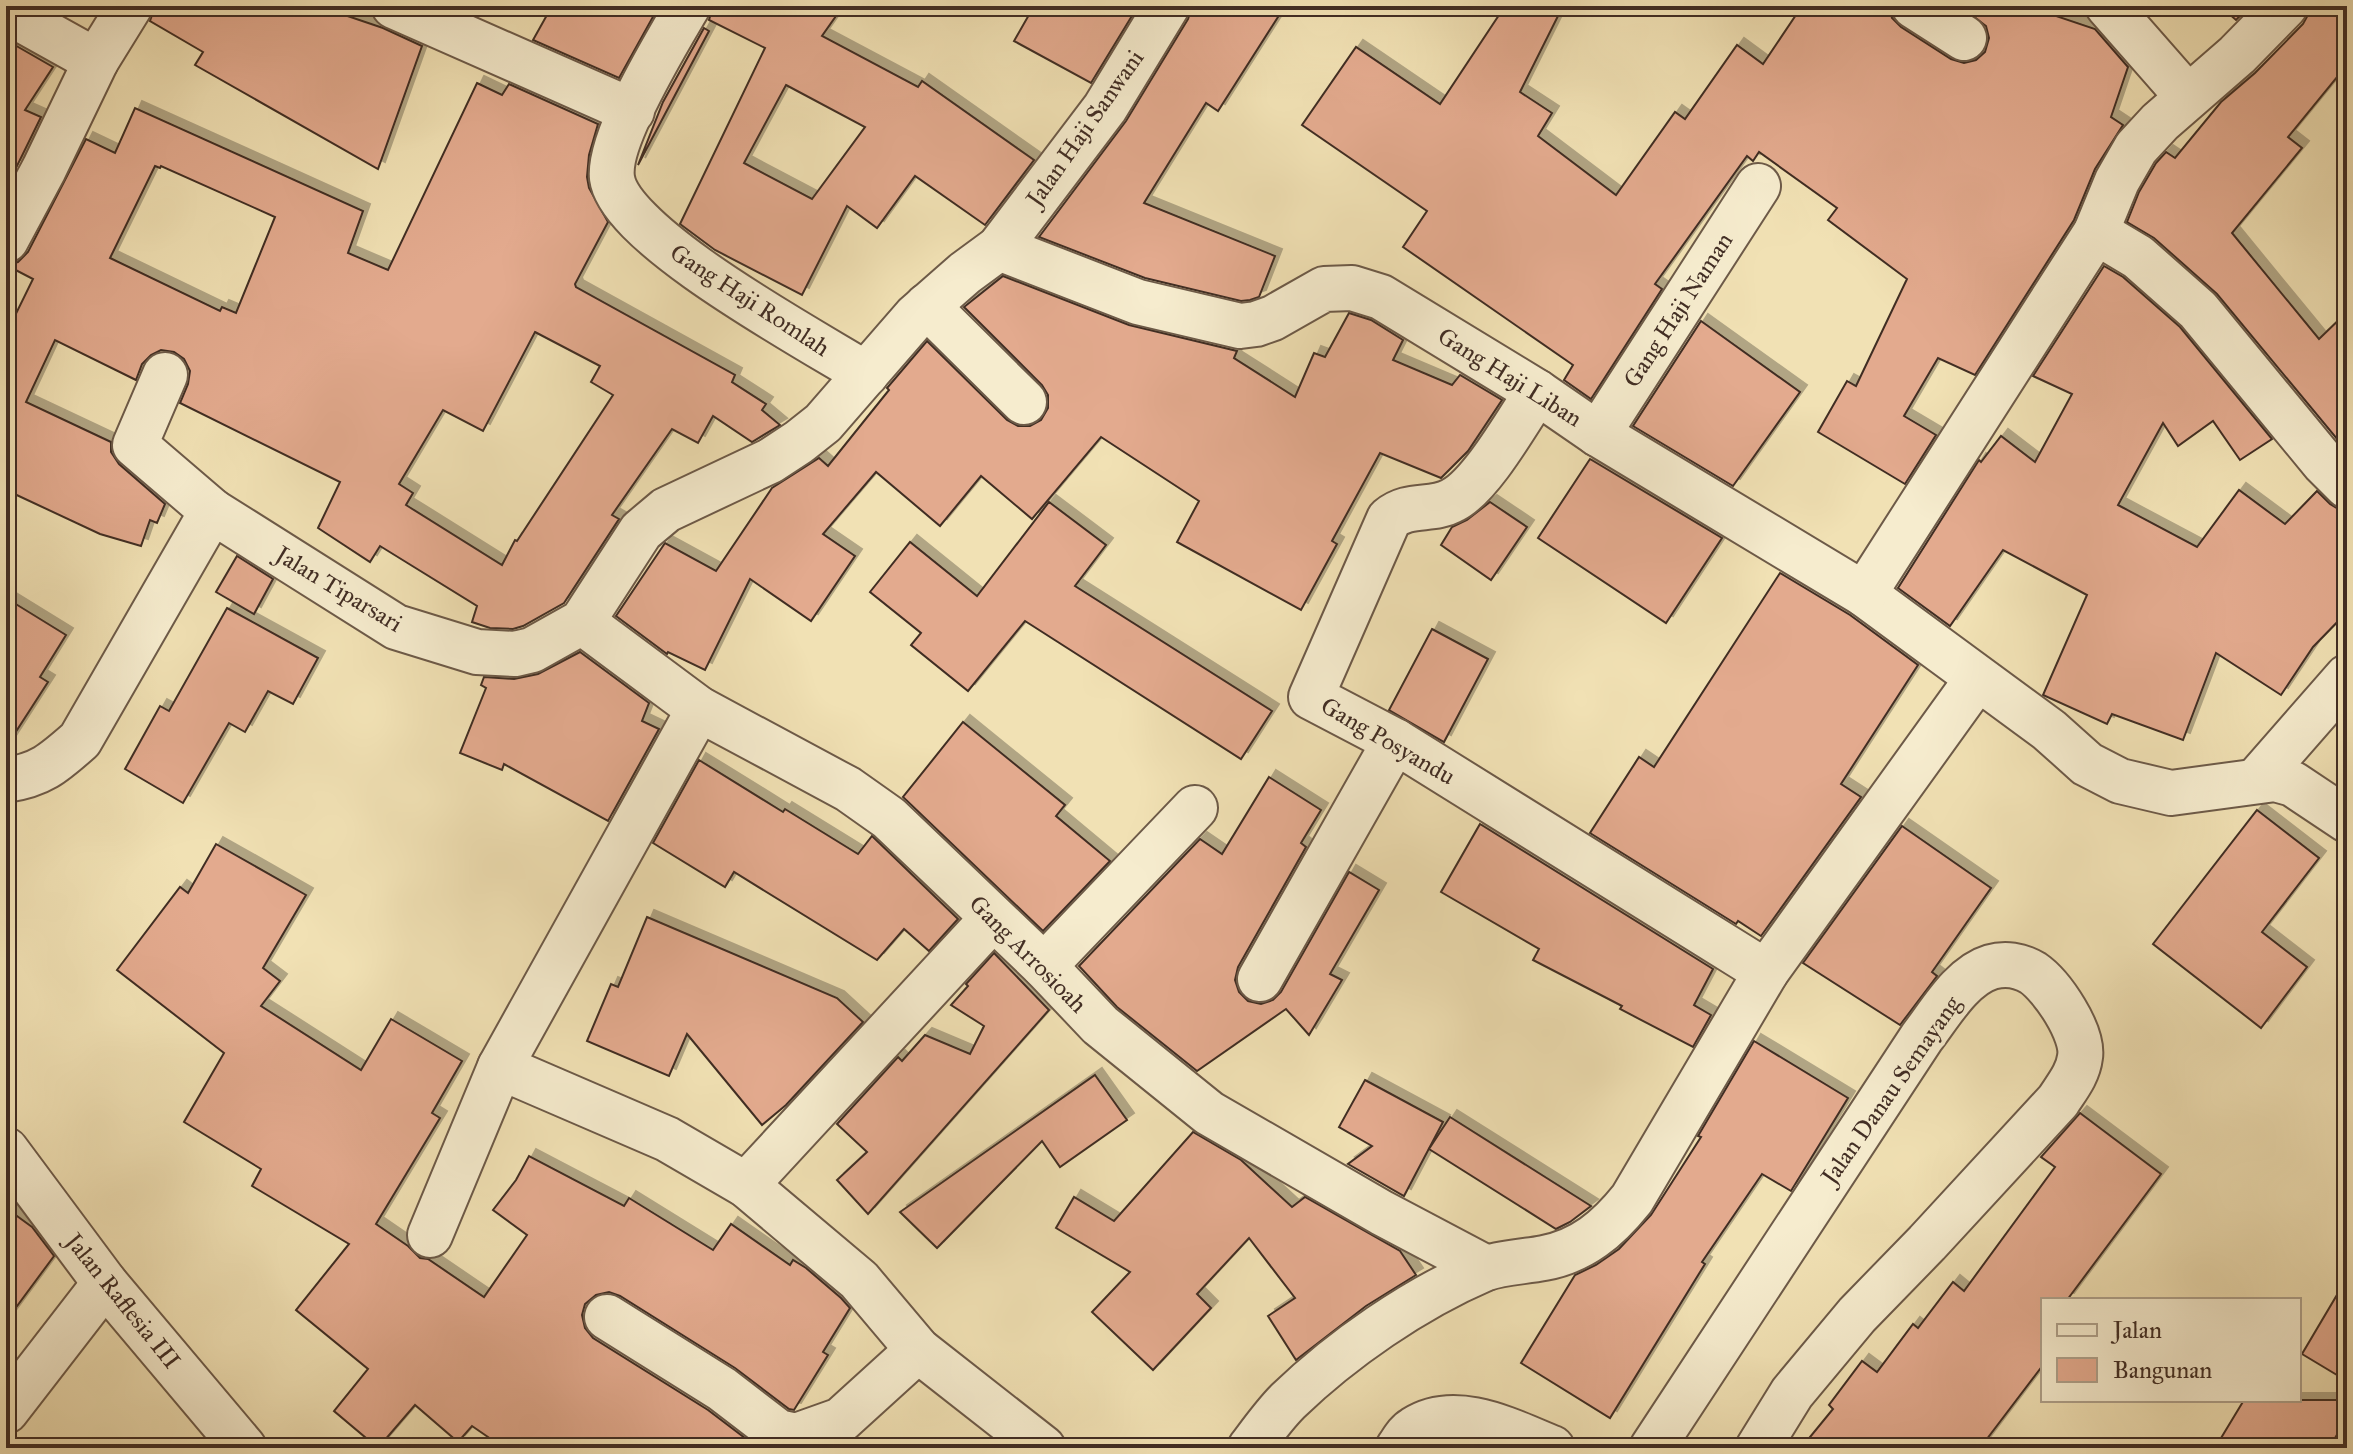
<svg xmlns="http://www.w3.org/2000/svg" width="2353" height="1454" font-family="'IM FELL Great Primer',serif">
	<defs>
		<filter id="shadow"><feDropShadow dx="7" dy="-7" stdDeviation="0" flood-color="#0004"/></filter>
	</defs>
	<rect width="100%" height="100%" fill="#f1e1b4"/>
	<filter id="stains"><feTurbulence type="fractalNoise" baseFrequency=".0025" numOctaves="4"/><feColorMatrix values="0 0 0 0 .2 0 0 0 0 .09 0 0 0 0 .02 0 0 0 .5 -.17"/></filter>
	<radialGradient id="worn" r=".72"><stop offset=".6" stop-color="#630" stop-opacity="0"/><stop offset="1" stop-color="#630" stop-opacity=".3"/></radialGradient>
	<g fill="#e3aa8e" stroke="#412d24" stroke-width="2" fill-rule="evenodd" filter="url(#shadow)">
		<polygon points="155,6 318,6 383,28 422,46 378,169 195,65 203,52 150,21"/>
		<polygon points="552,6 659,6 619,78 533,40"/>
		<path d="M713,6h130l-21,30 96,51 4,-6 112,79 -49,65 -70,-49 -38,52 -30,-22 -45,89 -87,-45 -35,-26 85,-176 -56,-28zM786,85l79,42 -53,72 -68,-36z"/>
		<polygon points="1034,6 1138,6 1091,83 1014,41"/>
		<polygon points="1192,6 1285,6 1218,111 1206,103 1144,203 1275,256 1259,297 1250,300 1241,301 1145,278 1039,237 1126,121 1188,19"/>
		<polygon points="1505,6 1563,6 1520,92 1552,113 1538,136 1616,195 1675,112 1685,119 1737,45 1763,64 1802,6 1889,6 1892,18 1901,27 1951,59 1964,63 1976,60 1985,52 1989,38 1986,26 1960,6 2058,6 2053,15 2095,29 2128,67 2111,117 2123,125 2095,169 2074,220 1975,375 1938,358 1904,416 1936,435 1905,484 1818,432 1847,381 1856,386 1907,279 1828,220 1837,208 1759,152 1753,161 1747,156 1655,284 1662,289 1591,399 1564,380 1573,365 1403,247 1427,211 1302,125 1356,47 1440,104"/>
		<polygon points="2220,6 2250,6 2236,20"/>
		<polygon points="2309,6 2347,6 2347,65 2288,137 2302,148 2232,233 2319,339 2347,312 2347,451 2217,294 2154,238 2127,222 2139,192 2156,163 2166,152 2175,158 2221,102 2255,73 2303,24 2309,13"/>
		<polygon points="704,28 709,31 638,165 663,102"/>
		<polygon points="6,40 53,67 25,110 41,117 16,168 6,163"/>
		<path d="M477,83l25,12 7,-11 89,40 -9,31 -2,22 2,11 19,34 -33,62 1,3 159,88 -3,7 34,22 -4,6 18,15 -28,17 -39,-26 -15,27 -26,-14 -60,86 7,4 -55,84 -41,23 -10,3 -23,-1 -18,-6 5,-16 -97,-60 -10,16 -52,-34 22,-46 -160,-79 8,-19 2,-13 -6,-12 -10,-7 -13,-2 -10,5 -9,9 -6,16 -81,-40 -29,62 85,40v10l8,12 46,40 -8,19 -7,-3 -9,26 -41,-12 -94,-44v-156l27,-55 -27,-14 12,-3 10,-10 58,-113 29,14 20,-45 228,103 -15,42 40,17zM155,166l5,2 1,-2 114,51 -39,96 -14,-6 -2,4 -110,-53zM535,332l65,34 -9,16 22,13 -96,146 -2,-1 -13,25 -96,-60 7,-12 -14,-9 44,-74 40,21z"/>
		<polygon points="2104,266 2123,277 2180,327 2272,439 2240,460 2213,421 2178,446 2163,423 2118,505 2197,547 2239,490 2285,524 2317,491 2330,504 2340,510 2347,510 2347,612 2313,647 2281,695 2216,653 2183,740 2112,714 2107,724 2043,695 2087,595 2003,550 1950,626 1898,588 1979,460 1981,462 2001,436 2035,462 2072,394 2033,376"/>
		<polygon points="1003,276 1129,325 1237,351 1234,358 1295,397 1314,353 1325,357 1349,313 1371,320 1403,340 1393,360 1452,385 1460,375 1502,400 1468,451 1441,478 1380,453 1332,541 1337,544 1301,610 1177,542 1199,501 1101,437 1032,519 981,476 940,526 876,472 823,534 855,556 811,621 750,579 705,670 668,652 667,654 616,616 665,543 716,571 772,488 819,458 828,466 889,390 887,388 927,341 1007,420 1018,426 1030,426 1041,420 1048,408 1048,395 1042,385 964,307"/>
		<polygon points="1701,321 1800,392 1733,486 1633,426"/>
		<polygon points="1590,459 1722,538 1666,623 1538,538"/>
		<polygon points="1049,502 1106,545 1075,586 1272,711 1241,759 1025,621 968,691 911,645 921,633 870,592 910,542 977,596"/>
		<polygon points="1490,502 1527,527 1491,580 1441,545 1452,527 1467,520"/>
		<polygon points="237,556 273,579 254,614 216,592"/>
		<polygon points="1780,573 1850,615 1918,665 1841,784 1861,797 1761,936 1738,921 1736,924 1590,833 1639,757 1654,767"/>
		<polygon points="6,598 66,635 40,677 48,682 6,747"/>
		<polygon points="227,608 318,658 293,704 268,691 245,732 229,723 183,803 125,769 160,706 169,711"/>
		<polygon points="1432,629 1488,659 1444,742 1389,710"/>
		<polygon points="580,652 649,703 642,721 659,729 608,821 504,764 502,770 460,753 486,688 481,685 484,677 514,679 538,674"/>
		<polygon points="963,722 1065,805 1056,816 1110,861 1043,931 903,797"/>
		<polygon points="699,760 783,812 785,809 858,854 872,836 958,919 929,951 904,929 877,960 734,872 725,887 653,843"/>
		<polygon points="1269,777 1321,810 1301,843 1306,847 1238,967 1235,980 1239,992 1248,1001 1261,1004 1273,1000 1281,992 1349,872 1379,890 1330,974 1342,980 1309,1035 1286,1009 1197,1071 1117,1007 1079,966 1200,839 1222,854"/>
		<polygon points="2257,810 2319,858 2262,932 2307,967 2261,1028 2153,944"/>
		<polygon points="1480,824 1713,969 1694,1005 1711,1015 1693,1047 1620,1009 1622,1006 1533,960 1539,949 1441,892"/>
		<polygon points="1902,826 1991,888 1932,972 1937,976 1900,1025 1803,963"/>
		<polygon points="216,844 306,895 263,968 280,981 261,1006 361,1070 391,1019 462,1061 432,1113 440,1118 376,1224 408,1246 420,1258 428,1259 484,1297 527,1235 493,1210 516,1180 529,1156 624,1206 629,1198 713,1250 731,1224 790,1265 793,1260 806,1268 841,1298 850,1308 823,1352 828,1355 794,1410 789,1409 735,1368 620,1296 609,1292 596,1295 585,1304 582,1315 585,1328 593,1338 708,1410 758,1448 504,1448 472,1426 458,1442 415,1405 378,1448 334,1411 368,1369 296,1310 349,1244 252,1186 261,1169 184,1122 224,1053 117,970 180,887 188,893"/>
		<polygon points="647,917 837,998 863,1022 786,1105 762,1125 687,1034 669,1076 587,1041 611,984 618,987"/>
		<polygon points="994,953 1049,1010 868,1214 837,1180 867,1152 837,1124 898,1057 902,1061 925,1035 970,1054 984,1026 951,1005 968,986 966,984"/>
		<polygon points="1754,1041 1848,1098 1791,1191 1762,1174 1702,1262 1705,1264 1610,1418 1521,1363 1575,1275 1596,1265 1619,1249 1651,1215 1701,1137 1698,1136"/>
		<polygon points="1095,1075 1127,1120 1060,1167 1042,1141 937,1248 900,1212"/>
		<polygon points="1365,1080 1443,1122 1404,1196 1348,1164 1372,1146 1339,1127"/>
		<polygon points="2080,1113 2161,1174 2067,1300 2043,1300 2043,1365 1980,1448 1801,1448 1833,1409 1829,1405 1862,1361 1877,1372 1913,1324 1918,1328 1953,1282 1964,1291 2055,1167 2041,1157"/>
		<polygon points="1450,1117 1591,1206 1570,1222 1556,1229 1429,1149"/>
		<polygon points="1193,1132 1241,1160 1292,1207 1305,1197 1400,1251 1416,1275 1366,1306 1296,1360 1268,1316 1295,1298 1249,1238 1197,1294 1211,1308 1153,1370 1092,1312 1130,1272 1056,1228 1074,1197 1114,1221"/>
		<polygon points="6,1208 32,1227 54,1256 6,1321"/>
		<polygon points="2347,1278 2347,1381 2302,1354"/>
		<polygon points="2244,1400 2347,1400 2347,1418 2329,1448 2215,1448"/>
	</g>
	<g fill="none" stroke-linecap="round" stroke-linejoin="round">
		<g stroke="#6d5a48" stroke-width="48">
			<g id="minor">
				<polyline points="394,6 632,111"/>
				<path d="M688,6c-21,36 -81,133 -76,172 8,59 201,163 254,196"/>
				<polyline points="1914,6 1964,38"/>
				<polyline points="2108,6 2187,96"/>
				<polyline points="6,11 96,61 130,6"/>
				<polyline points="2096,232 2138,257 2198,310 2324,463 2347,486"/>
				<polyline points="6,240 44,169 96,61"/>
				<polyline points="999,248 1138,302 1240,326 1256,324 1273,318 1324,289 1352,288 1381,297 1537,392 1598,434 1864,594 2049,730 2087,764 2120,781 2171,793 2275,779 2293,784 2347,820"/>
				<polyline points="927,306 1024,402"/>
				<polyline points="165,375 135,445 212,511"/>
				<path d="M1537,392c-19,28 -55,93 -84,108 -21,12 -44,2 -64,19l-78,178 84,44 371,231"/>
				<polyline points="1598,434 1758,186"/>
				<polyline points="1864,594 2096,232 2117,181 2136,148 2160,122 2237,55 2285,6"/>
				<polyline points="582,622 699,709 848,789 889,818 1044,966 1100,1025 1209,1113 1382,1213 1486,1268"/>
				<path d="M6,780c35,-5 48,-17 74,-40l132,-229 184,116 81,25 38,2 17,-4 50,-28 59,-91 25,-21 104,-49 29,-19 24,-19 93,-107 49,-43 34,-25 106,-140 62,-102"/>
				<polyline points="2256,781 2347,677"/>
				<polyline points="1044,966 1195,808"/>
				<polyline points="1260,979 1395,741"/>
				<polyline points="500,1067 699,709"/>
				<polyline points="6,1150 105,1283 244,1448"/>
				<polyline points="746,1185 993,918"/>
				<polyline points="430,1235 500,1067 667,1139 746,1185 859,1280 918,1350 1043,1448"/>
				<polyline points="607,1317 722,1389 778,1432 796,1436 841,1420 918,1350"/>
				<polyline points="6,1411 105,1283"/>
				<path d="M1250,1448c12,-16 24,-33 38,-47 54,-52 126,-102 196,-132 18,-7 40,-7 60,-11 38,-7 64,-29 88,-59l134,-227 211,-293"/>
				<path d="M1398,1448c5,-7 9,-15 16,-19 42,-27 96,2 138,19"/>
				<path d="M1652,1448l270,-411c18,-23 39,-61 69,-70 14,-4 29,-2 42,6 19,13 51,60 47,84 -2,17 -13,30 -22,44l-131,142 -70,72 -65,78 -34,55"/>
			</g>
		</g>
		<use href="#minor" stroke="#f6ecce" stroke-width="44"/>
	</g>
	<g text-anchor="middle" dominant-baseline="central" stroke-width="8" stroke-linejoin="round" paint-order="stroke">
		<g font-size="24" fill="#412d24" stroke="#f6ecce">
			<text transform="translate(1085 128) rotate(-55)">Jalan Haji Sanwani</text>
			<text transform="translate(750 300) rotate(33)">Gang Haji Romlah</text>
			<text transform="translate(1678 310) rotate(-57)">Gang Haji Naman</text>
			<text transform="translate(1510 377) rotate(32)">Gang Haji Liban</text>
			<text transform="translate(339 589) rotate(31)">Jalan Tiparsari</text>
			<text transform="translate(1388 741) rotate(30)">Gang Posyandu</text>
			<text transform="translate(1028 954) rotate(45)">Gang Arrosioah</text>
			<text transform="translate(1891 1090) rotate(-55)">Jalan Danau Semayang</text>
			<text transform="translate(123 1301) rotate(51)">Jalan Raflesia III</text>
		</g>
	</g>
	<rect width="2353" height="1454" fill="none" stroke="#f1e1b4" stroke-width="32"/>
	<rect x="8" y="8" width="2337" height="1438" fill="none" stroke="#412d24" stroke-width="4"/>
	<rect x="16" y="16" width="2321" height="1422" fill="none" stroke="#412d24" stroke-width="2"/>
	<rect x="2041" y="1298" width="260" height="104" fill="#f6ecce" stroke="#aea08a" stroke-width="2"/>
	<rect x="2057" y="1324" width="40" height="12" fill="#f6ecce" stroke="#aea08a" stroke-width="2"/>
	<text x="2113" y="1338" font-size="24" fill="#412d24">Jalan</text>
	<rect x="2057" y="1358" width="40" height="24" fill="#e3aa8e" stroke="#aea08a" stroke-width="2"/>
	<text x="2113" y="1378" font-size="24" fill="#412d24">Bangunan</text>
	<rect width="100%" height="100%" filter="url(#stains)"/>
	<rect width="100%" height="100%" fill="url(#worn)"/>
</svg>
